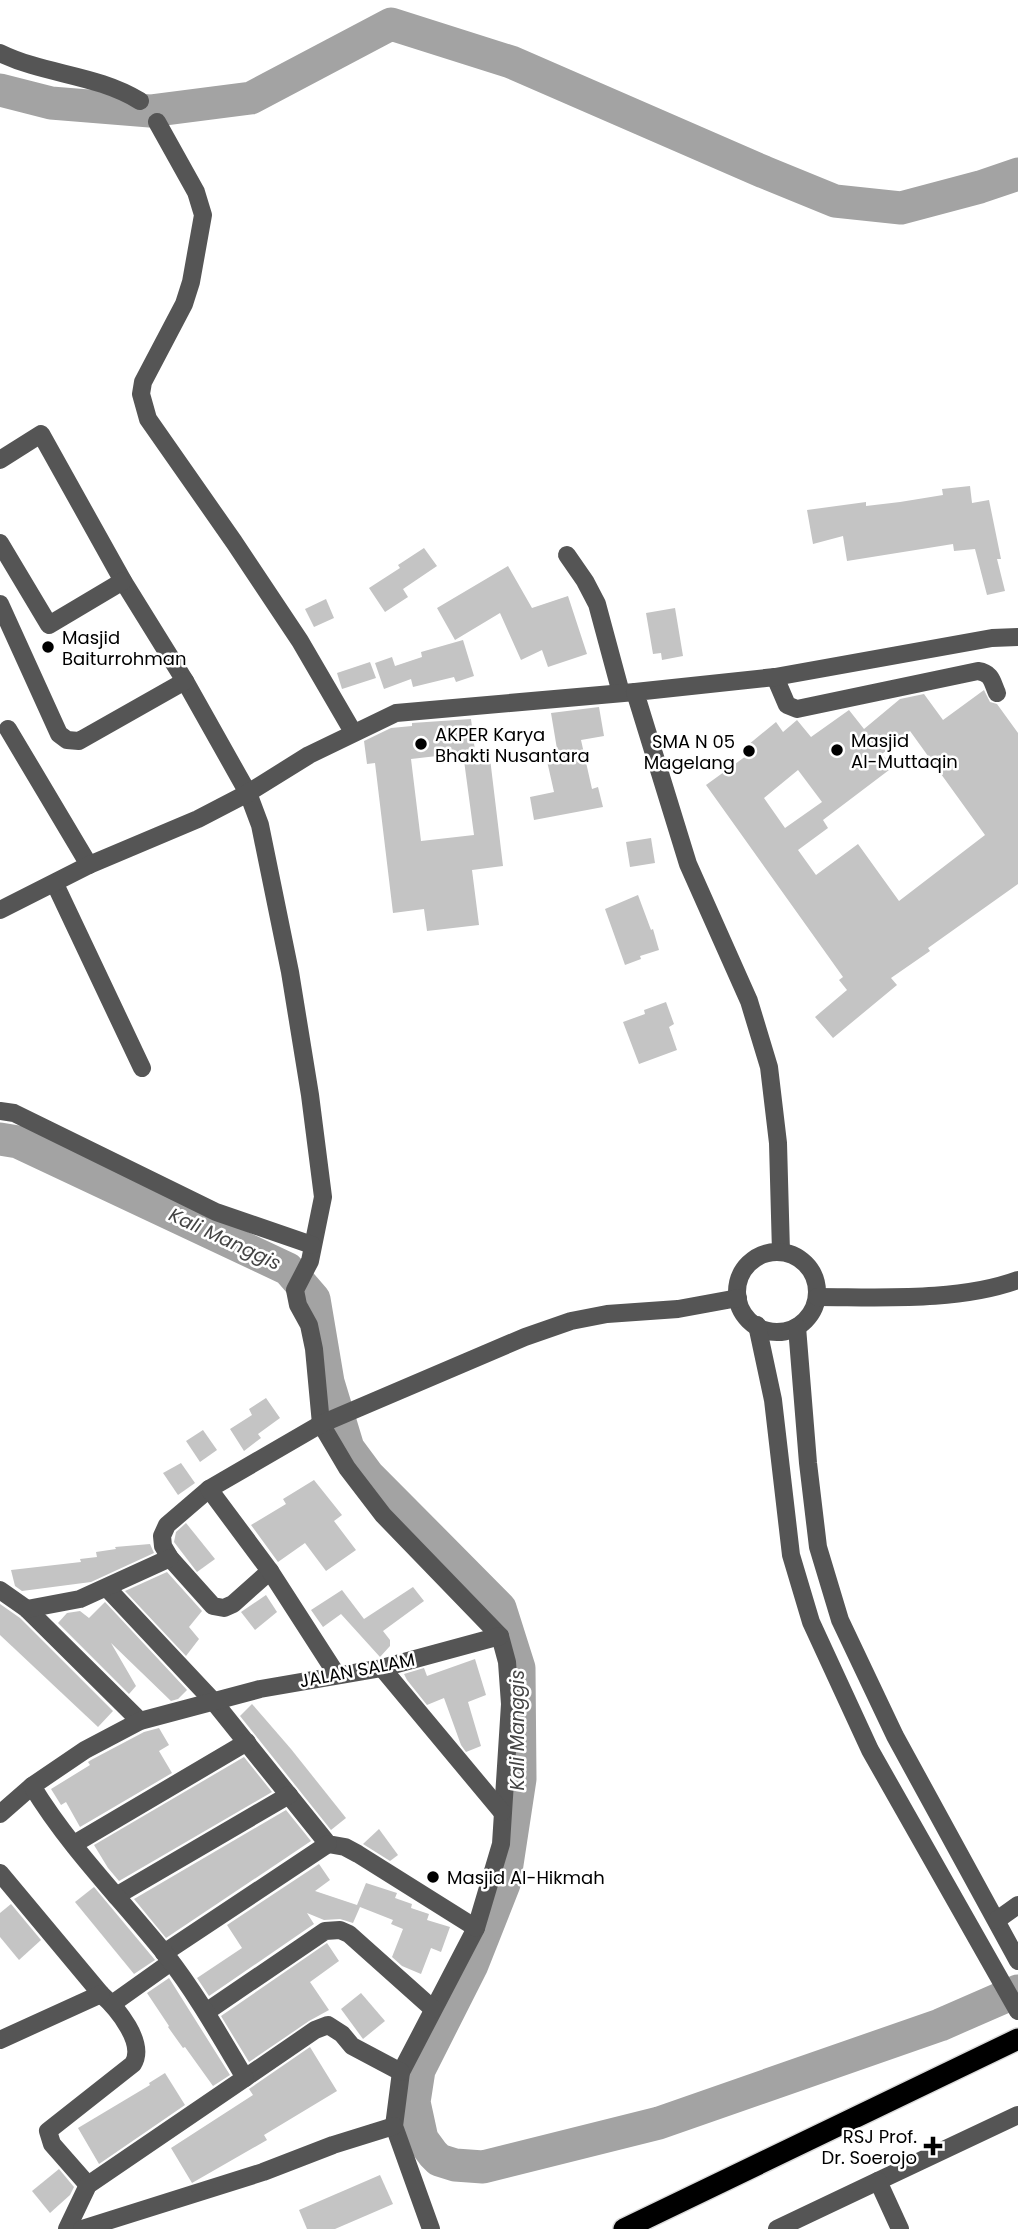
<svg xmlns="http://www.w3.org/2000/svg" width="1018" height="2229" font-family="Poppins,sans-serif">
	<rect width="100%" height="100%" fill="#fff"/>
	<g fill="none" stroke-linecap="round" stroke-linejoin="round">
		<g stroke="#a3a3a3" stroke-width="33">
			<polyline points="0,90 51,103 150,111 251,98 391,24 511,62 764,172 835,201 901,208 980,187 1018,174"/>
			<polyline points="0,1139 18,1142 288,1269 314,1299 328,1382 348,1448 368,1475 500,1608 519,1668 520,1779 504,1884 472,1965 419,2070 414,2102 422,2139 433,2154 439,2160 455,2165 483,2167 659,2123 940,2025 1018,1991"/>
		</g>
	</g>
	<g fill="#c4c4c4" fill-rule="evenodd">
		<polygon points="970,486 972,503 989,500 1001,559 997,559 1005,591 987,595 975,549 954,551 953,544 847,561 843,536 813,544 807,510 866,502 866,506 900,502 943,495 942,489"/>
		<polygon points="424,548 437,566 403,589 408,597 385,612 369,588 400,568 398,565"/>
		<polygon points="508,566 532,608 568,596 587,654 548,667 542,650 521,660 500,613 455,640 437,608"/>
		<polygon points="326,599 334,618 314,627 305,609"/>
		<polygon points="675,608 683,656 662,660 661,653 653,654 646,613"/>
		<polygon points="463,640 474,676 456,682 454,677 413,687 411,679 384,689 375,663 392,657 395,666 422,657 421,652"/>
		<polygon points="370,662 376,678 342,689 337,673"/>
		<path d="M984,690l6,12 7,2 21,29v151l-90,64 2,3 -39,27 6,7 -64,53 -18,-21 32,-27 -8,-10 4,-3 -137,-192 47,-34 -5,-6 28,-23 7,10 14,-12 14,17 38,-27 15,19 36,-30 24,-5 19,26zM910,731l75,104 -86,66 -41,-57 -42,31 -18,-25 30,-22 -5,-8 70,-53 -11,-13zM798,770l24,32 -37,26 -21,-30z"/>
		<polygon points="599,707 604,736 581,740 592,789 598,787 603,807 534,820 530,797 554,792 545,752 557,749 551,713"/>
		<path d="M471,719l4,32 -12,2 26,-3 14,116 -31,4 7,55 -52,6 -3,-22 -31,4 -18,-150 -8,1 -3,-23 27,-13 21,-2v-3zM463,753l11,82 -53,6 -10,-82z"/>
		<polygon points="651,838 655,863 630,867 626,842"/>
		<polygon points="638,895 651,930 653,929 659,950 640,956 641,959 625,965 605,909"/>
		<polygon points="666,1002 674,1024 669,1027 677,1050 639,1064 623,1022 645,1014 644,1010"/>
		<polygon points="266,1398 280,1418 258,1434 261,1438 244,1451 230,1429 252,1415 249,1409"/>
		<polygon points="203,1430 217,1450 200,1462 186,1441"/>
		<polygon points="181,1463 195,1483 178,1495 163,1473"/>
		<polygon points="314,1480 342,1515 334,1521 356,1550 326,1571 305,1543 278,1562 251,1525 286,1504 283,1499"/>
		<polygon points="186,1523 215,1559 197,1572 174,1542 176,1532"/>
		<polygon points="150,1544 154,1553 91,1582 22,1591 15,1586 11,1570 81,1562 80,1559 97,1557 96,1552 116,1549 115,1547"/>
		<polygon points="167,1572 202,1611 189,1627 199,1639 186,1656 125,1591"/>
		<polygon points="413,1587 424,1601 383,1631 390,1640 390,1646 380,1657 341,1614 323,1627 311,1610 342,1590 364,1619"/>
		<polygon points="266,1595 277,1612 255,1630 241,1612"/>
		<polygon points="105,1602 187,1690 178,1699 171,1701 111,1643 136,1686 129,1694 58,1623 67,1613 80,1611 89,1618"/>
		<polygon points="0,1604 20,1618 113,1711 98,1727 0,1635"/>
		<polygon points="475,1659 486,1695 468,1702 481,1746 466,1752 461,1745 444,1698 427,1705 407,1680 404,1674 424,1668 427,1676"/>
		<polygon points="252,1704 291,1749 346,1818 331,1830 240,1716"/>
		<polygon points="159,1728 169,1745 159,1751 172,1773 80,1827 66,1802 61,1805 51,1789 90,1765 88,1762 91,1760 144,1732"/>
		<polygon points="244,1757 272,1792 119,1881 108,1868 94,1845"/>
		<polygon points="286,1810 311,1841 166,1938 134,1899"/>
		<polygon points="379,1829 398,1855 390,1861 363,1844"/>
		<polygon points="319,1864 330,1880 315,1891 357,1905 366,1883 397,1893 395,1898 412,1904 411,1908 429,1914 427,1920 450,1927 441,1952 431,1948 421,1974 402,1966 392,1957 403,1929 391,1924 393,1920 360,1907 353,1923 340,1919 324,1920 307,1913 314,1924 209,1996 197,1978 242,1948 227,1925"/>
		<polygon points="94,1887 155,1960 134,1974 75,1902"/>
		<polygon points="11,1904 41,1940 19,1960 0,1937 0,1913"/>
		<polygon points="327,1943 339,1961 310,1982 329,2010 309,2021 249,2062 221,2016"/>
		<polygon points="169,1978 230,2075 213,2086 185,2047 183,2048 168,2027 169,2026 147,1993"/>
		<polygon points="361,1993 385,2021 363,2039 341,2009"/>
		<polygon points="310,2047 337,2091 264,2135 267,2140 192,2183 171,2148 253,2095 249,2089"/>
		<polygon points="165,2073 185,2105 99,2164 78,2128 150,2085 149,2083"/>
		<polygon points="59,2169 74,2187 70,2195 50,2213 32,2191"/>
		<polygon points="380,2175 393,2204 335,2229 307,2229 299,2210"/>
	</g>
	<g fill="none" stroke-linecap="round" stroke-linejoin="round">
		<g stroke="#dbdbdb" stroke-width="24">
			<polyline id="highway" points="624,2229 1018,2039"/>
		</g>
		<g stroke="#555" stroke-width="18">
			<path d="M0,53c45,22 96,21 140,48"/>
			<polyline points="157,122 196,192 203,215 191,282 184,304 143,382 141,394 148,419 234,542 300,641 353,732"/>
			<polyline points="0,460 41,434 123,581 185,681 248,793 260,825 290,972 310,1095 323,1197 310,1261 295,1290 298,1305 309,1325 314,1349 321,1424 347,1468 383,1515 500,1636 507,1662 510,1704 501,1844 476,1928 401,2072 394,2126 431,2229"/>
			<polyline points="0,543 49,625 123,581"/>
			<polyline points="567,555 585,581 597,604 621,693"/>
			<polyline points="0,604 59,734 67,740 79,741 185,681"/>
			<path d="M775,677l12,28 10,4 181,-38c14,2 14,11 19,22"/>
			<polyline points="8,729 89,865"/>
			<polyline points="55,884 142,1068"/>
			<polyline points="0,910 89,865 198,819 248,793 309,755 396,713 635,692"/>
			<polyline points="0,1111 14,1113 216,1212 312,1245"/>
			<polyline points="781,1252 778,1143 769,1067 749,1001 688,864 635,692 775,677 992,638 1018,637"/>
			<circle cx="777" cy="1292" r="40"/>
			<path d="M817,1297c64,0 141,5 201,-17"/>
			<polyline points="757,1325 773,1400 791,1555 811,1622 870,1750 1018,2011"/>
			<polyline points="797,1327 808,1463 818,1547 840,1620 895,1736 1018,1961"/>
			<polyline points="209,1489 167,1525 162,1536 163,1546 170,1558 213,1606 224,1608 233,1604 270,1571"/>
			<polyline points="107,1588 214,1702 328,1844 345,1847 358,1854 476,1928"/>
			<polyline points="0,1590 27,1609 140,1721"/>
			<polyline points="27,1609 80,1599 170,1558"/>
			<polyline points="382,1668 502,1812"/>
			<polyline points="337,1675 270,1571 209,1489 321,1424 525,1337 571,1321 607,1314 678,1309 738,1298"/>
			<polyline points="0,1814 32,1786"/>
			<polyline points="74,1844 247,1742"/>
			<path d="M0,1873l101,121c16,14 45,49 32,70l-85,67 4,13 36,41"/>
			<polyline points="116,1896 289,1795"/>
			<polyline points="997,1920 1018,1905"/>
			<polyline points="164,1953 328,1844"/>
			<polyline points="112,2004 171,1962"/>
			<polyline points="206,2012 325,1931 340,1930 349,1934 433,2009"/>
			<polyline points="0,2040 101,1994"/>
			<polyline points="245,2078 315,2030 328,2025 342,2034 352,2046 401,2072"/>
			<polyline points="878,2181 1018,2115"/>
			<path d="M67,2229l21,-44 157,-107c-25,-42 -49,-85 -79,-123 -45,-56 -97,-108 -134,-169l53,-36 55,-29 120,-32 122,-21 118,-32"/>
			<polyline points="82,2229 263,2172 333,2145 394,2126"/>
			<polyline points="777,2229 878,2181 900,2229"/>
		</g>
		<use href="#highway" stroke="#000" stroke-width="21"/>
	</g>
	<g fill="#000" stroke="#fff" stroke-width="2.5">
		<circle cx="48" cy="647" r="7"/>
		<circle cx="421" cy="744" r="7"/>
		<circle cx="837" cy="750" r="7"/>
		<circle cx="749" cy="751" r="7"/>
		<circle cx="433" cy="1877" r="7"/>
		<path d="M929.5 2135.5h7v7h7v7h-7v7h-7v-7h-7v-7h7z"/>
	</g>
	<g text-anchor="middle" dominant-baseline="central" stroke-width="5" stroke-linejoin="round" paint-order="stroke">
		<g font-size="18" fill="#000" stroke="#fff" text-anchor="start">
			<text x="62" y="637">Masjid<tspan x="62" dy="21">Baiturrohman</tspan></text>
			<text x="435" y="734">AKPER Karya<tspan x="435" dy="21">Bhakti Nusantara</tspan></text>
			<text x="851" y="740">Masjid<tspan x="851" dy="21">Al-Muttaqin</tspan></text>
			<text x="735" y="741" text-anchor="end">SMA N 05<tspan x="735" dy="21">Magelang</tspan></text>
			<text x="447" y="1877">Masjid Al-Hikmah</text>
			<text x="917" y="2136" text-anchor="end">RSJ Prof.<tspan x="917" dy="21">Dr. Soerojo</tspan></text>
		</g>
		<g font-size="18" fill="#000" stroke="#fff">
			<text transform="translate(357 1670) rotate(-11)">JALAN SALAM</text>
		</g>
		<g font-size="19" font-style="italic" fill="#444" stroke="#fff">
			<text transform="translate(225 1239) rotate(25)">Kali Manggis</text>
			<text transform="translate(517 1730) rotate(-90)">Kali Manggis</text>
		</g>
	</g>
</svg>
